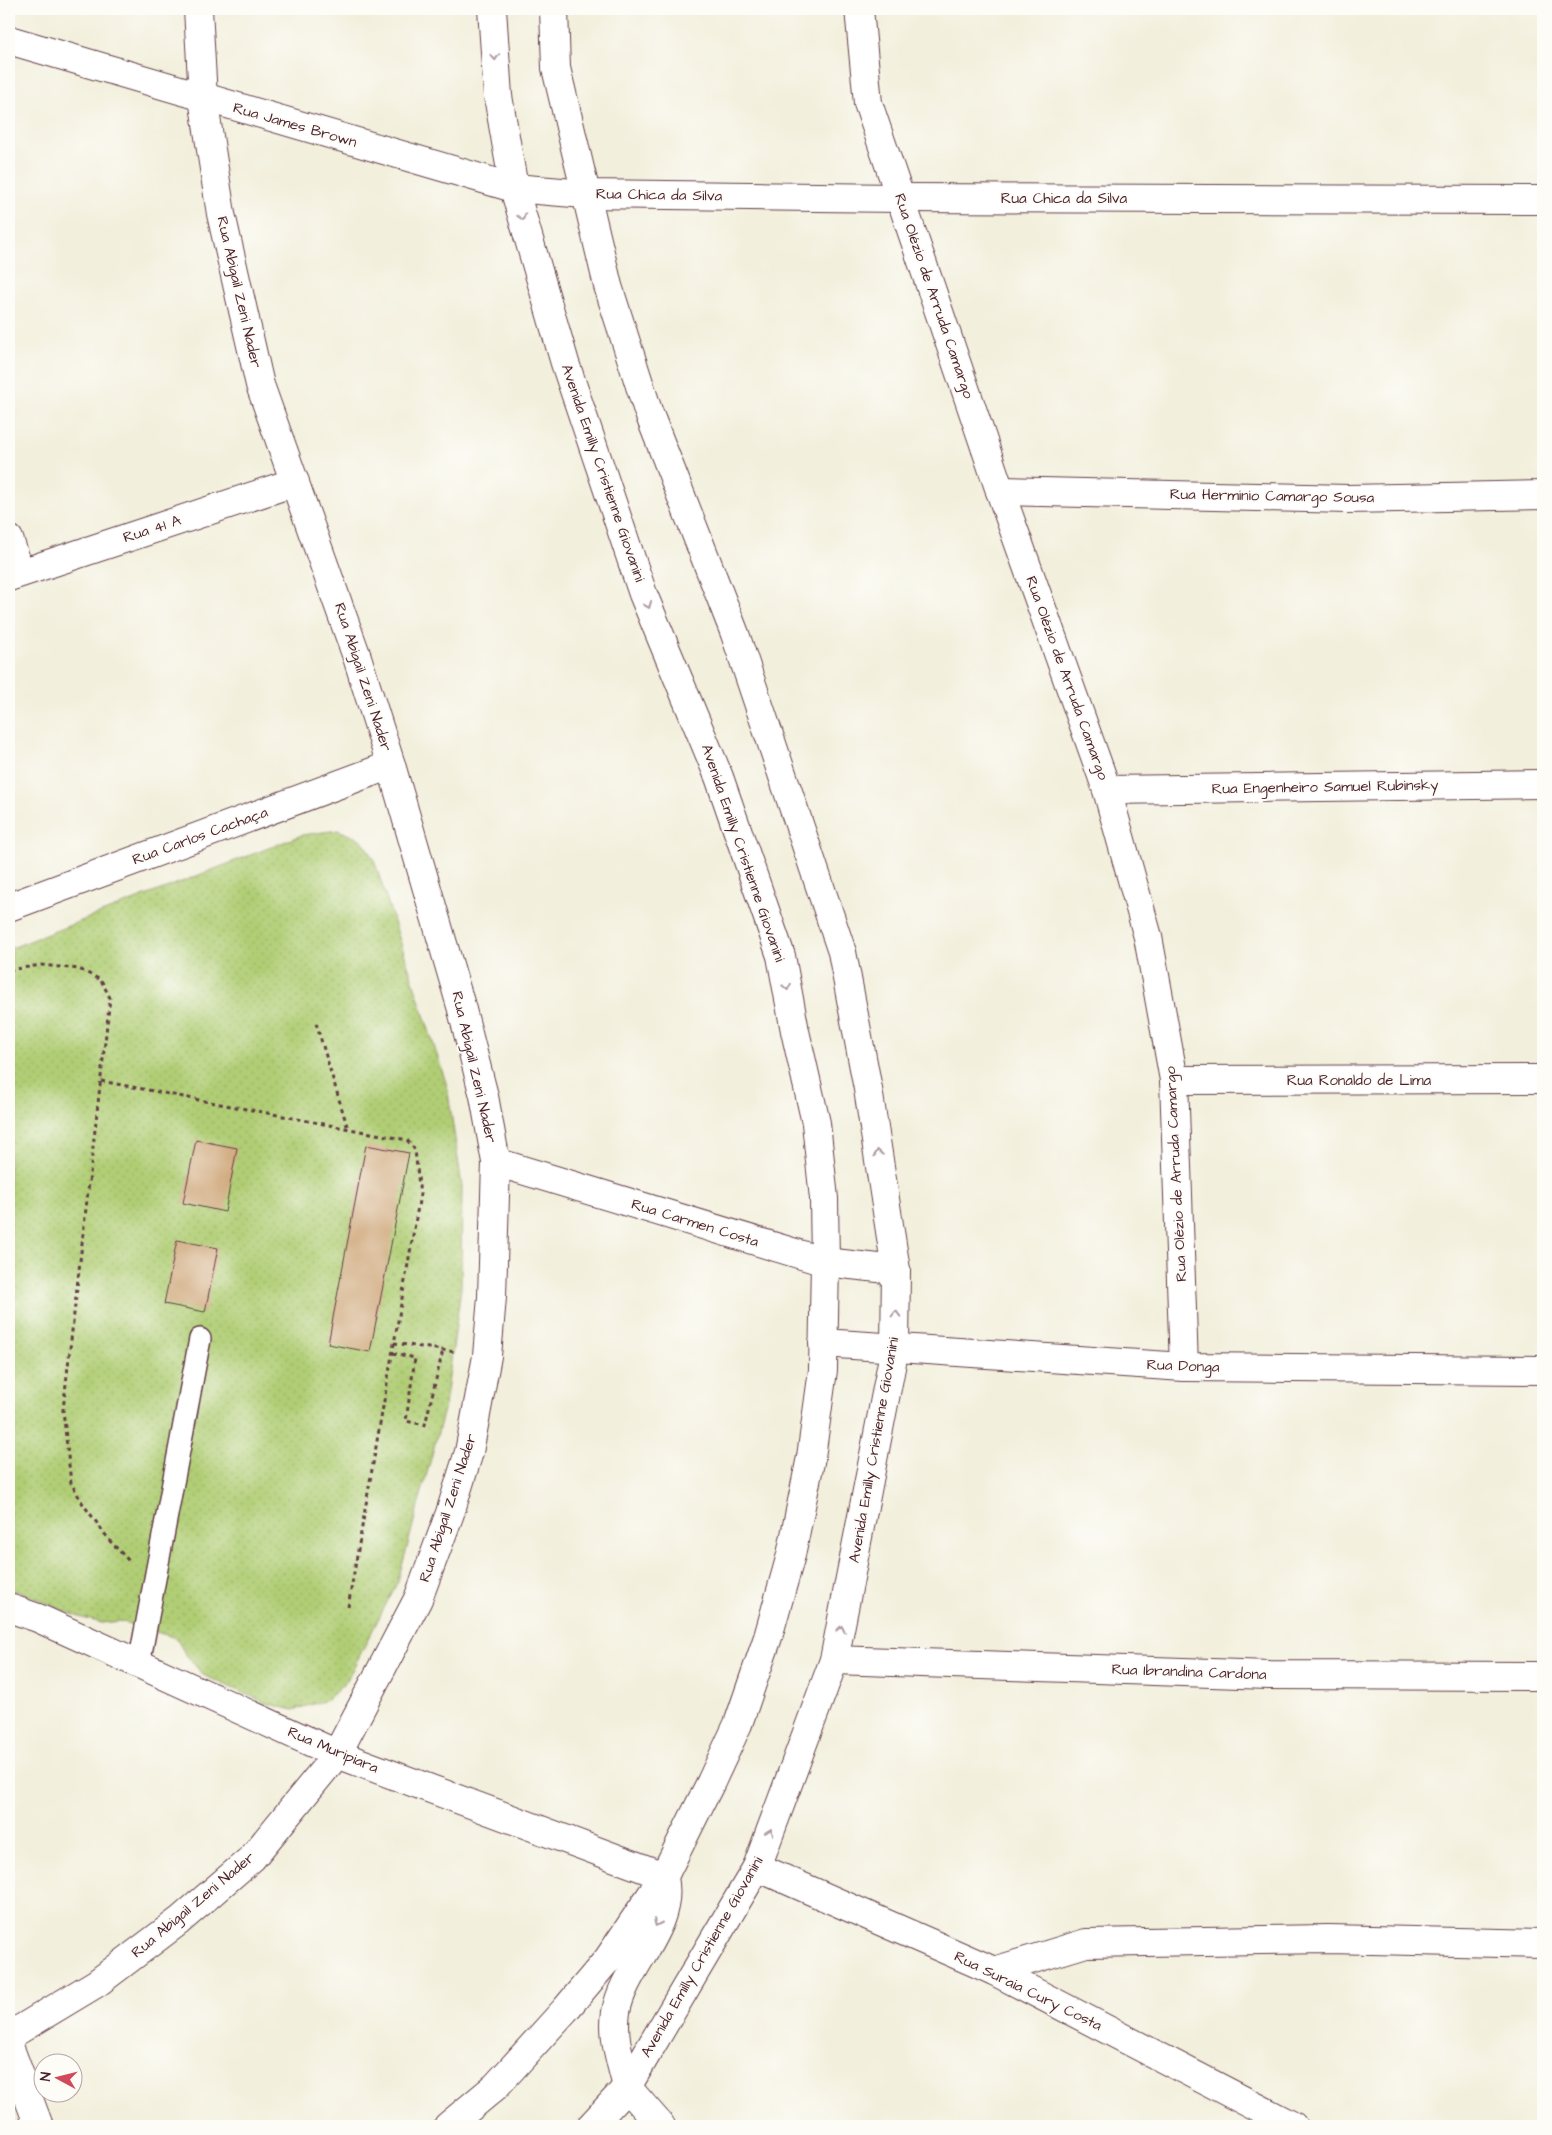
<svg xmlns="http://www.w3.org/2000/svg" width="1552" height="2135" font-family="'Architects Daughter',sans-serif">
	<defs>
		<pattern id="park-dots" width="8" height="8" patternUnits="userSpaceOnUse" patternTransform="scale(1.25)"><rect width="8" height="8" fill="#b0ce75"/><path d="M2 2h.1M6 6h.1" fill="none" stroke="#99b065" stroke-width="1.8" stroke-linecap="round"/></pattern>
	</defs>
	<rect width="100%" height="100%" fill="#fdfcf7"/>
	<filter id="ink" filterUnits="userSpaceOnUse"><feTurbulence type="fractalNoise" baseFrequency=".02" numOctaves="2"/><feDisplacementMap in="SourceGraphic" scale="10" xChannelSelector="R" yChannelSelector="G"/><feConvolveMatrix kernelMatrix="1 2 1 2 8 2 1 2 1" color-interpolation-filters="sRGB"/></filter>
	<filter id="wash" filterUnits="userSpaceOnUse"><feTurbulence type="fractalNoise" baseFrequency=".0096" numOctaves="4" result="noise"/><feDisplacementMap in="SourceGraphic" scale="20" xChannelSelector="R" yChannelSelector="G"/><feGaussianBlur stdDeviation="1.12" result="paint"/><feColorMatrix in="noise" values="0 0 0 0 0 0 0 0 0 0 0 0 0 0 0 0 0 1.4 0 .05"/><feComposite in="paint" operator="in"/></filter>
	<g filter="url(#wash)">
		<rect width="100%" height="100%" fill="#f2efdc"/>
		<polygon fill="url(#park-dots)" stroke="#7d7650" points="338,830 362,840 374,860 447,1086 462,1186 461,1288 445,1406 398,1581 346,1682 327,1700 293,1710 266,1703 203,1675 184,1652 176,1638 120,1621 102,1623 79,1617 26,1594 9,1589 9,949 302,835"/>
		<g id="blocks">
			<g fill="#d1ac81">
				<polygon points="196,1140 237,1148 225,1212 183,1203"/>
				<polygon points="366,1145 409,1153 370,1352 328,1344"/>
				<polygon points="177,1240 218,1248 205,1312 164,1304"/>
			</g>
		</g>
	</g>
	<g filter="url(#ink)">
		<use href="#blocks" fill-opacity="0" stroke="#633e46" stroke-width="1"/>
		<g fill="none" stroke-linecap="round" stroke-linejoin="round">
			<g stroke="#633e46" stroke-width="24">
				<polyline id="service" points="139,1664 200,1339"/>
			</g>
			<g stroke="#633e46" stroke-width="30">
				<g id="minor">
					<polyline points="859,9 868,103 1000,491 1107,790 1148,937 1174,1080 1184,1367"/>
					<polyline points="9,40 514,188 585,194 900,198 1543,200"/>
					<polyline points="1000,491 1348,499 1543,495"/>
					<polyline points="9,539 20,572"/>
					<polyline points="9,577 295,482"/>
					<polyline points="1107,790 1543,784"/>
					<polyline points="9,907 391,765"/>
					<polyline points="1174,1080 1543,1079"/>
					<polyline points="496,1162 825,1262 896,1270"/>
					<polyline points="823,1343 1184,1367 1543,1370"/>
					<polyline points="9,1608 38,1618 337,1754 664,1876"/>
					<polyline points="834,1660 1269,1675 1543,1676"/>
					<polyline points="757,1867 994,1971 1293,2126"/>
					<polyline points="994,1971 1086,1943 1329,1939 1543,1944"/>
					<polyline points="9,2036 97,1983 179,1921 252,1858 337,1754 418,1599 450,1513 469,1452 487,1356 492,1297 496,1162 484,1096 461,1006 391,765 357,657 260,385 221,214 203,98 198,9"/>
					<polyline points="9,2046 39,2126"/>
					<polyline points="627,2087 661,2126"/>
				</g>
			</g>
			<g stroke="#633e46" stroke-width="30">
				<g id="secondary">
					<polyline points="554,9 556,68 608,286 648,411 735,634 842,952 868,1089 896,1270 895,1347 834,1660 757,1867 627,2087 591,2126"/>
					<path d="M627,2087c-6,-25 -15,-50 -11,-75 8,-46 59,-85 48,-134"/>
					<polyline points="448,2126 496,2086 565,2010 608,1959 664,1876 711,1782 738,1724 768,1637 791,1555 811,1457 823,1370 825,1262 824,1199 816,1123 795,1031 781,956 719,777 643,594 565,363 514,188 498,96 492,9"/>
				</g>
			</g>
			<g stroke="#633e46" stroke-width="3" stroke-dasharray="4 4" stroke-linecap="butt">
				<polyline points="9,970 41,965 79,969 101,980 110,998 63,1410 71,1483 83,1504 110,1541 129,1561"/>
				<polyline points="316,1023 348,1129"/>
				<polyline points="101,1081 407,1140 415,1150 420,1195 348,1607"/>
				<polyline points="394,1343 456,1352"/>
				<polyline points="393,1353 415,1358 406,1421 425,1425 443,1350"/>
			</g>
			<use href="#service" stroke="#fff" stroke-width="21"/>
			<use href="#minor" stroke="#fff" stroke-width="28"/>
			<use href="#secondary" stroke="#fff" stroke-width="28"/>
		</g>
		<defs><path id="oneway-chevron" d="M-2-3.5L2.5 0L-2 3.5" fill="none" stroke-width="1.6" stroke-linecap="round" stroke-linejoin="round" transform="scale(1.25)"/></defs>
		<g stroke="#ae9aa0">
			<use href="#oneway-chevron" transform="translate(495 57) rotate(86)"/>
			<use href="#oneway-chevron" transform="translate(522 217) rotate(74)"/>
			<use href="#oneway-chevron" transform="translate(648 605) rotate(68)"/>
			<use href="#oneway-chevron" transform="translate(787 987) rotate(80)"/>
			<use href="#oneway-chevron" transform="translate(878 1153) rotate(-99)"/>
			<use href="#oneway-chevron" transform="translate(896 1314) rotate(-89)"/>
			<use href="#oneway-chevron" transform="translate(841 1629) rotate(-79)"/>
			<use href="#oneway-chevron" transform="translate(770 1832) rotate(-70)"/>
			<use href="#oneway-chevron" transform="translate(657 1923) rotate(114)"/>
		</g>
	</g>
	<g text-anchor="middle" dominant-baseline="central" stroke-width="4" stroke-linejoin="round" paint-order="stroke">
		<g font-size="15" fill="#4a1f2b" stroke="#fdfcf7">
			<text transform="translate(295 125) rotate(16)">Rua James Brown</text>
			<text transform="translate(659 195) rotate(1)">Rua Chica da Silva</text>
			<text x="1064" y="198">Rua Chica da Silva</text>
			<text transform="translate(239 292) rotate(77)">Rua Abigail Zeni Nader</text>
			<text transform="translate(934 296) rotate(71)">Rua Olézio de Arruda Camargo</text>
			<text transform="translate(603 473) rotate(71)">Avenida Emilly Cristienne Giovanini</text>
			<text transform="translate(1272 496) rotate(1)">Rua Herminio Camargo Sousa</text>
			<text transform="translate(152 529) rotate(-18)">Rua 41 A</text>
			<text transform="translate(363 677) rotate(72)">Rua Abigail Zeni Nader</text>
			<text transform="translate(1067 678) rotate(70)">Rua Olézio de Arruda Camargo</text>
			<text transform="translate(1325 787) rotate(-1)">Rua Engenheiro Samuel Rubinsky</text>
			<text transform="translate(200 836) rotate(-20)">Rua Carlos Cachaça</text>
			<text transform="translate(743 853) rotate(71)">Avenida Emilly Cristienne Giovanini</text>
			<text transform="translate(474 1067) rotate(77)">Rua Abigail Zeni Nader</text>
			<text x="1359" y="1080">Rua Ronaldo de Lima</text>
			<text transform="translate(1176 1174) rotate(-93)">Rua Olézio de Arruda Camargo</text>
			<text transform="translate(695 1223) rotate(17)">Rua Carmen Costa</text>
			<text transform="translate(1183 1366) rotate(2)">Rua Donga</text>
			<text transform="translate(874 1450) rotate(-80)">Avenida Emilly Cristienne Giovanini</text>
			<text transform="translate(448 1508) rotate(-72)">Rua Abigail Zeni Nader</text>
			<text transform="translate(1189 1672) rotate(2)">Rua Ibrandina Cardona</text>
			<text transform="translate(333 1750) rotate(23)">Rua Muripiara</text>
			<text transform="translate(193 1905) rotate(-40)">Rua Abigail Zeni Nader</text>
			<text transform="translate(702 1957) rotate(-60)">Avenida Emilly Cristienne Giovanini</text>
			<text transform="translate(1028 1991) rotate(26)">Rua Suraia Cury Costa</text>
		</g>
	</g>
	<rect width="1552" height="2135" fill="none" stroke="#fdfcf7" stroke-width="30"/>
	<g transform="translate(58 2078) rotate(277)"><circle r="24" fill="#fdfcf7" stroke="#b5a4a5"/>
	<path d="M0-4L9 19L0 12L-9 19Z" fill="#d1495b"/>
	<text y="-8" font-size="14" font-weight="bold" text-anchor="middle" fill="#4a1f2b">N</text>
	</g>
</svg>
